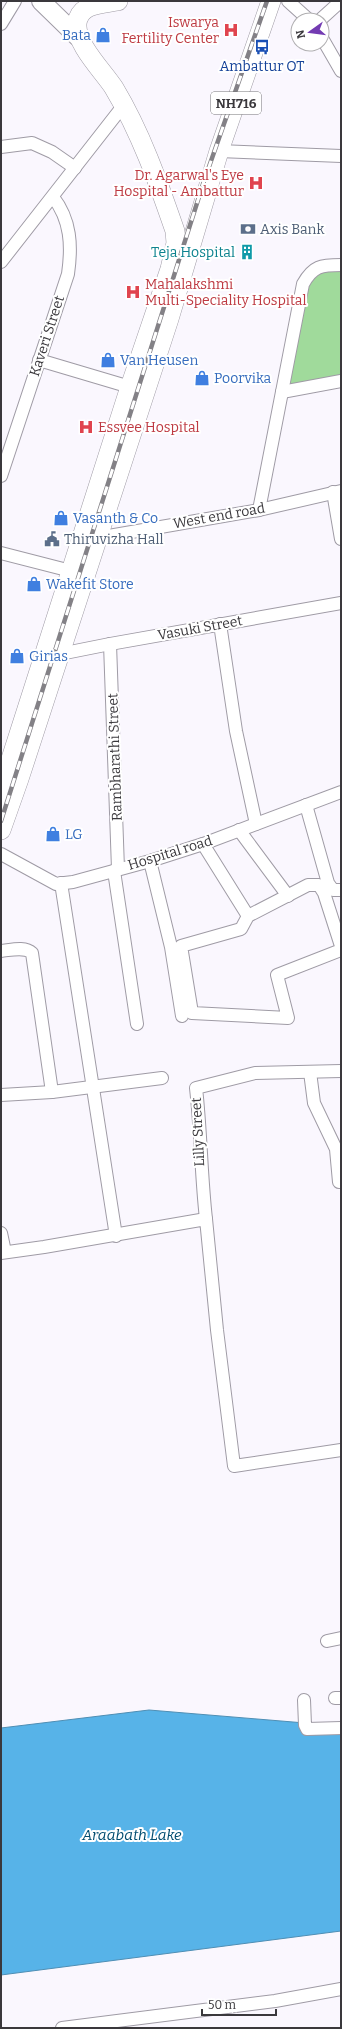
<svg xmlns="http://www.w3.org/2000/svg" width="342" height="2029" font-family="Bitter,serif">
	<rect width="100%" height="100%" fill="#faf7fe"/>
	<polygon fill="#a0da9b" points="325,268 341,268 341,378 286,389 310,276"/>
	<polygon fill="#57b3e8" stroke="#4e8eb4" points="149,1710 341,1726 341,1931 1,1975 1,1728"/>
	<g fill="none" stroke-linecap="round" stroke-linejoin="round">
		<g stroke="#9f9ba5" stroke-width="14">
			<g id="minor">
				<polyline points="288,1 309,20"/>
				<polyline points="320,20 341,1"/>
				<polyline points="1,24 15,1"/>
				<polyline points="322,38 341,71"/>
				<polyline points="1,147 32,143 52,152 75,168"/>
				<polyline points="219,151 341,156"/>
				<polyline points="1,262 123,106"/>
				<polyline points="39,360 130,387"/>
				<polyline points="282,392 341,381"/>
				<path d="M1,476l67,-202c4,-28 3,-54 -15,-77"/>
				<polyline points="333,492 341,539"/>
				<path d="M259,510l44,-226c10,-18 18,-19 38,-19"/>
				<polyline points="93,537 97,538 259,510 341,491"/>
				<polyline points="1,553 71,571"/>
				<polyline points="220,624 236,731 256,824"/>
				<polyline points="110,644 118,869"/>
				<polyline points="55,653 60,654 110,644 341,603"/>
				<polyline points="306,805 328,883 333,890 341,890"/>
				<polyline points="239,830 288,896"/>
				<polyline points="203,844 248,916"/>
				<polyline points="1,854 56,884 73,882 150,861 203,844 341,792"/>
				<polyline points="150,861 171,947 182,1016"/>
				<polyline points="114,871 137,1024"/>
				<polyline points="61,883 116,1236"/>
				<polyline points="341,946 324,893 319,885 308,885 248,916 241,929 181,946 192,1013 288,1018 277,975 341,950"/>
				<path d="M1,951c10,-1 24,-5 31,2l20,139"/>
				<polyline points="310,1072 314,1103 336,1149 339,1182"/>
				<polyline points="1,1095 52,1092 162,1078"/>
				<path d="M206,1219c-5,-44 -5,-87 -10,-131l59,-15 86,-2"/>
				<polyline points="1,1233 5,1252"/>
				<polyline points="1,1253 44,1247 206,1219 217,1330 234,1466 341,1450"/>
				<polyline points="327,1641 341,1638"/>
				<polyline points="335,1698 341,1698"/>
				<polyline points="304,1700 305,1725 307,1729 341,1728"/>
				<polyline points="62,2028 275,2001 341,1989"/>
			</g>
		</g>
		<g stroke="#9f9ba5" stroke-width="20">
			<polyline id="primary" points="41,1 78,37"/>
		</g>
		<g stroke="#9f9ba5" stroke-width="20">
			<g id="trunk">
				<path d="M1,790l129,-403 40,-118 6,-26 -1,-12c-17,-49 -34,-98 -61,-143 -11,-17 -39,-44 -37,-65 3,-20 25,-19 41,-22"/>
				<polyline points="1,830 19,779 169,319 219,151 271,1"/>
			</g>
		</g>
		<use href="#minor" stroke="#fff" stroke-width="12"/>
		<use href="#primary" stroke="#fff" stroke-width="18"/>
		<use href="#trunk" stroke="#fff" stroke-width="19"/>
		<g stroke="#838186" stroke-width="4.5">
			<polyline id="rail" points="1,821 204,181 267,1"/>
		</g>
		<use href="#rail" stroke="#fff" stroke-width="3" stroke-dasharray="9" stroke-linecap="butt"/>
	</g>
	<defs>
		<g id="hospital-bare" transform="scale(1.2)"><path d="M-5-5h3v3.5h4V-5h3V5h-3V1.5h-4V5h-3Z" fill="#e0444e" stroke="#fff" stroke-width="2.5" paint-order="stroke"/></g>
		<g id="shop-bare" transform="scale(1.2)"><path d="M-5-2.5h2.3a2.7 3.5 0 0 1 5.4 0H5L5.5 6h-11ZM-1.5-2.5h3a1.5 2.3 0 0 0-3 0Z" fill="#3f7fe0" stroke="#fff" stroke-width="2.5" paint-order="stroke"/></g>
		<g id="bus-bare" transform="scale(1.2)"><path d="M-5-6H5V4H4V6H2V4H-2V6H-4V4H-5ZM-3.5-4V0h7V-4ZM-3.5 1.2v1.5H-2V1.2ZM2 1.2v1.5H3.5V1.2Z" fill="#1a4fb4" stroke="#fff" stroke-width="2.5" paint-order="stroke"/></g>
		<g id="bank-bare" transform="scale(1.2)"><path d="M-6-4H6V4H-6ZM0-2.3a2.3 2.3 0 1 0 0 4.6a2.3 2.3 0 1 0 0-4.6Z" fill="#5c6f8a" stroke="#fff" stroke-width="2.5" paint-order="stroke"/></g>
		<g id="building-bare" transform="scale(1.2)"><path d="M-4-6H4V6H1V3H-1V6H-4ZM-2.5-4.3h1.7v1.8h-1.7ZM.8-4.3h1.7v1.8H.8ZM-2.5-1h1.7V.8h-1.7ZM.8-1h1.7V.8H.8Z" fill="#0f9aa8" stroke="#fff" stroke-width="2.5" paint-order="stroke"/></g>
		<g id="civic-bare" transform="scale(1.2)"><path d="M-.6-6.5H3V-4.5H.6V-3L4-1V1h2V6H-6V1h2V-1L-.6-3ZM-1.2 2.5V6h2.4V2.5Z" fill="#5c6f8a" stroke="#fff" stroke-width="2.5" paint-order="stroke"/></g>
	</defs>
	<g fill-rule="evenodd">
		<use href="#hospital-bare" x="231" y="30"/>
		<use href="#shop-bare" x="103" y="35"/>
		<use href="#bus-bare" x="262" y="47"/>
		<use href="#hospital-bare" x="256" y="183"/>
		<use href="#bank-bare" x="248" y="229"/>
		<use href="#building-bare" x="247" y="252"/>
		<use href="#hospital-bare" x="133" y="292"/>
		<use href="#shop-bare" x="108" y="360"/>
		<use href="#shop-bare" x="202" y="378"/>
		<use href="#hospital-bare" x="86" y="427"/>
		<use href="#shop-bare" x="61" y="518"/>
		<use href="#civic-bare" x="52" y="539"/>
		<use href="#shop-bare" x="34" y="584"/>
		<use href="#shop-bare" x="17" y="656"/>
		<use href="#shop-bare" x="53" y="834"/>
	</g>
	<g text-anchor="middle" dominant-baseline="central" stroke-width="4" stroke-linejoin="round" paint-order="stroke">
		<rect fill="#fff" stroke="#757476" stroke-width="1" x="211" y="92" width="50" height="22" rx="3"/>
		<g font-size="13" font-weight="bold" fill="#3a383c">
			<text x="236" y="103">NH716</text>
		</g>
		<g font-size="14" fill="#be3a42" stroke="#fff" text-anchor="end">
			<text x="219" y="22">Iswarya<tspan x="219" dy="16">Fertility Center</tspan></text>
			<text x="244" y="175">Dr. Agarwal's Eye<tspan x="244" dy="16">Hospital - Ambattur</tspan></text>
			<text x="145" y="284" text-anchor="start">Mahalakshmi<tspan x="145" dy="16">Multi-Speciality Hospital</tspan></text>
			<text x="98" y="427" text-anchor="start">Essvee Hospital</text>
		</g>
		<g font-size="14" fill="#366cbe" stroke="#fff" text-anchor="start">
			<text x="91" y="35" text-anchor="end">Bata</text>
			<text x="120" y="360">Van Heusen</text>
			<text x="214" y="378">Poorvika</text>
			<text x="73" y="518">Vasanth &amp; Co</text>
			<text x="46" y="584">Wakefit Store</text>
			<text x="29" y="656">Girias</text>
			<text x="65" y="834">LG</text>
		</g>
		<g font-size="14" fill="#164399" stroke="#fff">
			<text x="262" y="66">Ambattur OT</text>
		</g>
		<g font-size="14" fill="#4e5e75" stroke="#fff" text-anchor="start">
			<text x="260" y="229">Axis Bank</text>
			<text x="64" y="539">Thiruvizha Hall</text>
		</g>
		<g font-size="14" fill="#0d838f" stroke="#fff" text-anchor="end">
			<text x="235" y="252">Teja Hospital</text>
		</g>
		<g font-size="14" fill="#3a383c" stroke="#fff">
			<text transform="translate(47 336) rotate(-72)">Kaveri Street</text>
			<text transform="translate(219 516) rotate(-10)">West end road</text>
			<text transform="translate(200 628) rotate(-10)">Vasuki Street</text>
			<text transform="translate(115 757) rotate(-92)">Rambharathi Street</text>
			<text transform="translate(170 853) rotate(-17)">Hospital road</text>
			<text transform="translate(198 1132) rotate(-93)">Lilly Street</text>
		</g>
		<g font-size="15" font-style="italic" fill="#004c70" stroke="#fff">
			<text x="132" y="1835">Araabath Lake</text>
		</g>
	</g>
	<rect width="342" height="2029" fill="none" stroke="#3a383c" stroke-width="4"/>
	<g transform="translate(310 32) rotate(256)"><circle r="19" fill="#ffffff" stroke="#b0afb1"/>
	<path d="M0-3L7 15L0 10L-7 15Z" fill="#733bb2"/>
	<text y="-6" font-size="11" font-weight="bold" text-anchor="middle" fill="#3a383c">N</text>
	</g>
	<path d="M202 2009v6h74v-6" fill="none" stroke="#3a383c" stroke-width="2"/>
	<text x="208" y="2009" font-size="12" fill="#3a383c" stroke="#ffffff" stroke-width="3" paint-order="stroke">50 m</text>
</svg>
